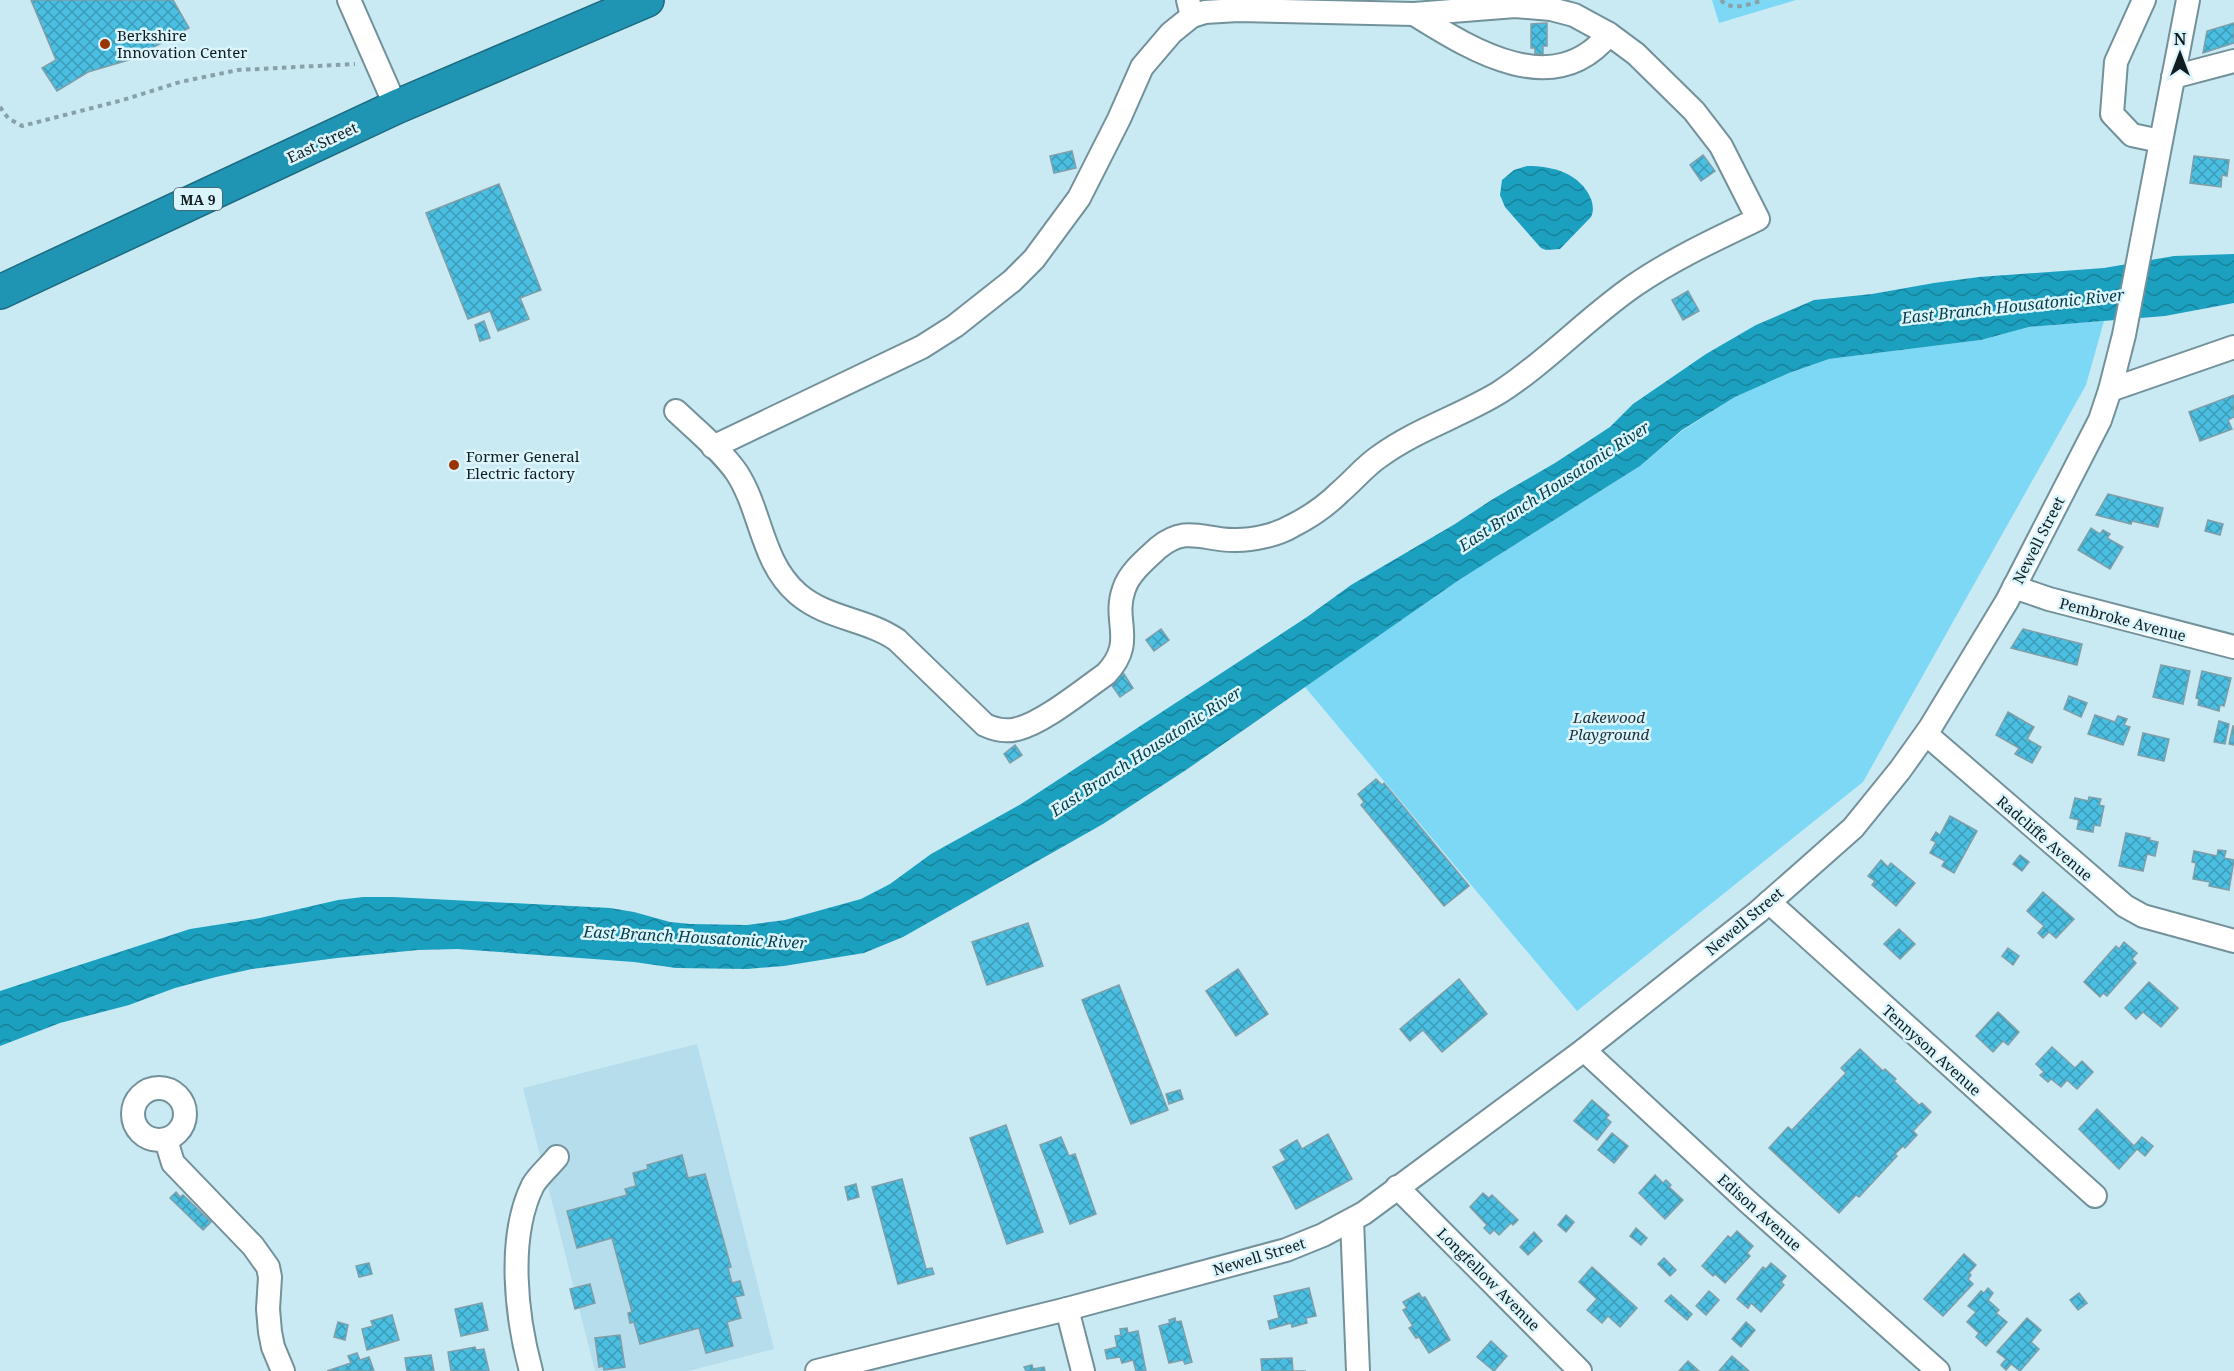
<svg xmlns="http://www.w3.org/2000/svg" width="2234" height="1371" font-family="'Noto Serif',serif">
	<defs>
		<pattern id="water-waves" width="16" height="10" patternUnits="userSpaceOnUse" patternTransform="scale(1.5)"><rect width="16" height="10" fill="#1ca0c0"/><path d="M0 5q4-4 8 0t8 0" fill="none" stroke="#17829c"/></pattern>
		<pattern id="building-cross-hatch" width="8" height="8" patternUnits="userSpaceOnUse" patternTransform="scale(1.5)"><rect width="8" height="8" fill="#4abfe1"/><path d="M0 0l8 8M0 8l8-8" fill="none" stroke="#3c9bb6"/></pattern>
	</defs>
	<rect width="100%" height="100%" fill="#c9e9f3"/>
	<polygon fill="#b6ddeb" points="697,1044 774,1349 688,1371 595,1371 523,1088"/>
	<g fill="#7dd8f5">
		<polygon points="1712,0 1796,0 1719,23"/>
		<polygon points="2104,321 2086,385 1863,782 1577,1011 1305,687 1459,580 1640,466 1682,431 1735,397 1789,373 1829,359 1981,340 2029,327"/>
	</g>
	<g fill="url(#water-waves)">
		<path d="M1527,166c26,0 53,7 64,33 2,6 3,12 0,18l-31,32 -14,1 -5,-2 -36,-41 -5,-12 2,-15 12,-10z"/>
		<polygon points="2234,254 2234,303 2165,316 2029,327 1981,340 1829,359 1789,373 1735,397 1682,430 1640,466 1459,580 1186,770 1103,824 903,937 864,953 784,966 747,969 676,968 634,962 458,949 418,950 337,958 252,969 216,977 175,988 129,1005 60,1023 0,1046 0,991 190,929 260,918 338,900 363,897 393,897 610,908 634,912 670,922 690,924 747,925 785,920 861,899 890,884 931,854 1021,804 1307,617 1351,585 1455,524 1493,499 1555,463 1610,427 1633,404 1706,354 1756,325 1814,300 1872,294 1934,283 1979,277 2104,268 2174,256"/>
	</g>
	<g fill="url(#building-cross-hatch)" stroke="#809ea8" stroke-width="1.5">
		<polygon points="31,0 173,0 189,28 132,59 88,72 57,91 42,68 56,60"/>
		<polygon points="1547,23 1547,46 1543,46 1543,54 1535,54 1535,48 1531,48 1531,24"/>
		<polygon points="2234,23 2234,43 2203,53 2207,31"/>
		<polygon points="1072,151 1076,168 1054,173 1050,156"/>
		<polygon points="1703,155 1715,171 1701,181 1690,165"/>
		<polygon points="2194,156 2229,160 2227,176 2222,175 2221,187 2190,183"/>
		<polygon points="499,184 541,290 520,298 529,319 498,331 490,311 468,319 426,213"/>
		<polygon points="1688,291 1699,311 1683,320 1672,300"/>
		<polygon points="484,321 490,338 480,341 475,325"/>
		<polygon points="2234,395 2234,417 2228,420 2232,429 2200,441 2189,412"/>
		<polygon points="2108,494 2163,508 2158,527 2132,521 2131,524 2096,515"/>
		<polygon points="2208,520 2223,524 2220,535 2205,531"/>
		<polygon points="2091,528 2100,534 2103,530 2110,534 2107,538 2123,547 2110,569 2078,550"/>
		<polygon points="1161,629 1169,640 1154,651 1146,640"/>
		<polygon points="2023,629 2082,644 2077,665 2011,648"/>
		<polygon points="2161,665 2190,671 2183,704 2153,697"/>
		<polygon points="1122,671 1133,688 1120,697 1108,680"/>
		<polygon points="2202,671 2231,678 2224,706 2220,705 2219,711 2198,705 2199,699 2196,698"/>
		<polygon points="2069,696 2087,703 2081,717 2064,709"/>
		<polygon points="2008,712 2034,727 2027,739 2041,747 2032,763 2015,754 2019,748 1996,735"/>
		<polygon points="2095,715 2115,722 2118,716 2127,719 2124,725 2130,727 2123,745 2088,734"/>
		<polygon points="2219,721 2229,724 2225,744 2214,742"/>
		<polygon points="2233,726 2234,726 2234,745 2229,744"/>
		<polygon points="2143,733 2169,739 2164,761 2138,755"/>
		<polygon points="1015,745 1022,755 1010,763 1004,754"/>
		<polygon points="1376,779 1382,785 1384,783 1469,886 1444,906 1361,805 1364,802 1358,794"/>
		<polygon points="2089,797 2101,799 2099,805 2104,806 2100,826 2094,825 2093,832 2077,829 2079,820 2070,818 2075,798 2088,801"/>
		<polygon points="1950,816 1977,831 1954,873 1942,866 1945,861 1930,853 1936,842 1931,840 1936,832 1940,835"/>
		<polygon points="2126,833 2150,838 2149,840 2158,842 2155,856 2147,854 2143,871 2119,866"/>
		<polygon points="2218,850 2226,851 2224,858 2234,860 2229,890 2209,886 2210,882 2193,879 2196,863 2192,862 2194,851 2217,856"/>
		<polygon points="2020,855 2029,862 2022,871 2013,864"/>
		<polygon points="1881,860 1888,867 1891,863 1915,883 1896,906 1872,885 1875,881 1868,876"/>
		<polygon points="2043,892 2074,919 2056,938 2049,932 2043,938 2038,933 2044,926 2027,911"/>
		<polygon points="1028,923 1043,966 987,985 972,942"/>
		<polygon points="1899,929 1915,944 1900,959 1884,944"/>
		<polygon points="2124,942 2137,953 2132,959 2136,963 2107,996 2103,993 2100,997 2084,982 2116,946 2119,949"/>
		<polygon points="2008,948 2019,956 2013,965 2002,956"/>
		<polygon points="1238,969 1268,1014 1236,1036 1206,991"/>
		<polygon points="1459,979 1487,1014 1442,1052 1423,1030 1410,1041 1400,1029"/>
		<polygon points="2149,982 2178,1008 2161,1027 2143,1012 2136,1019 2125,1008"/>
		<polygon points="1119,985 1168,1110 1131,1124 1082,1000"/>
		<polygon points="1998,1012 2019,1032 2008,1045 2003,1041 1993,1052 1976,1036"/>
		<polygon points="2052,1047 2075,1068 2082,1061 2093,1072 2077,1089 2067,1080 2061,1087 2051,1079 2048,1082 2040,1075 2044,1072 2036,1064"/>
		<polygon points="1860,1049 1883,1071 1885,1069 1896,1079 1894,1081 1919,1105 1922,1103 1931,1112 1913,1131 1917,1135 1905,1148 1903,1146 1895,1154 1897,1156 1859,1197 1856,1195 1839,1213 1769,1148 1788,1127 1792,1130 1846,1073 1841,1068"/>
		<polygon points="1180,1090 1183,1099 1169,1104 1166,1094"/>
		<polygon points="1592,1100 1609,1115 1606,1118 1611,1122 1597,1140 1574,1121"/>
		<polygon points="2097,1109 2134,1146 2142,1137 2153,1146 2145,1156 2137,1149 2119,1169 2079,1129"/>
		<polygon points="1006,1125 1043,1232 1007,1244 970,1138"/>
		<polygon points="1612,1133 1628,1146 1614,1163 1598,1150"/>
		<polygon points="1328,1134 1352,1179 1296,1209 1273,1167 1286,1160 1280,1150 1297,1140 1302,1149"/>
		<polygon points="1061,1137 1069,1156 1075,1154 1096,1214 1070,1224 1040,1145"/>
		<polygon points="682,1155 688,1178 705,1174 731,1267 728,1268 732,1283 740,1281 744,1295 735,1297 741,1318 727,1322 733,1346 706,1353 699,1328 640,1344 634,1322 630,1323 628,1313 632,1312 612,1238 577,1248 567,1211 627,1195 625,1189 636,1186 633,1173 648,1169 647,1165"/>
		<polygon points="1655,1175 1663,1183 1666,1180 1671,1185 1669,1187 1683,1200 1665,1219 1639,1193"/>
		<polygon points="902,1179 926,1269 932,1268 934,1274 898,1284 872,1187"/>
		<polygon points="856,1184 859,1197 848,1200 845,1187"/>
		<polygon points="176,1192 180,1197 183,1195 211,1222 203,1230 170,1198"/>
		<polygon points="1483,1193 1489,1198 1492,1195 1518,1220 1513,1225 1511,1223 1499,1235 1494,1230 1490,1234 1484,1228 1487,1225 1470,1207"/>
		<polygon points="1566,1215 1574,1222 1566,1232 1558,1225"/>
		<polygon points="1636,1228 1647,1238 1641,1245 1630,1236"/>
		<polygon points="1737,1231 1753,1246 1747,1253 1750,1256 1725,1283 1715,1274 1713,1276 1702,1266 1728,1236 1731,1238"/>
		<polygon points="1534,1232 1542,1241 1528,1255 1520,1247"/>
		<polygon points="1964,1254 1976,1265 1969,1273 1971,1275 1968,1279 1973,1284 1943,1316 1924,1299"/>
		<polygon points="1664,1258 1676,1270 1670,1276 1658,1264"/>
		<polygon points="369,1263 372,1274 359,1277 356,1266"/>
		<polygon points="1771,1263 1786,1276 1781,1282 1784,1285 1761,1312 1751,1303 1748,1308 1737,1299 1763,1267 1766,1269"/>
		<polygon points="1592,1267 1637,1308 1620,1327 1608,1316 1602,1323 1587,1310 1597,1299 1579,1282"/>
		<polygon points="590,1284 595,1303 575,1309 570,1289"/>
		<polygon points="1309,1288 1316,1316 1306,1318 1307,1323 1292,1327 1291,1323 1270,1329 1268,1321 1279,1318 1274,1296"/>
		<polygon points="1988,1288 1993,1293 1988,1300 1999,1310 1996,1313 2007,1322 1986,1346 1976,1337 1979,1333 1967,1322 1976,1312 1968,1306 1981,1291 1984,1293"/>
		<polygon points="1709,1291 1719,1300 1706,1315 1696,1306"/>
		<polygon points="1419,1293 1422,1298 1425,1297 1450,1340 1429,1353 1419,1337 1416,1338 1409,1328 1413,1326 1403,1310 1407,1308 1403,1302"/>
		<polygon points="2079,1293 2087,1303 2078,1310 2070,1300"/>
		<polygon points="1671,1295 1692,1314 1687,1320 1665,1301"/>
		<polygon points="482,1303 488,1330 461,1336 455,1309"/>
		<polygon points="392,1315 399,1340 367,1350 362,1329 373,1326 371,1321"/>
		<polygon points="1175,1318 1176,1322 1181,1321 1192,1362 1185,1364 1183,1360 1169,1363 1159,1326 1170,1323 1169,1320"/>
		<polygon points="2027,1318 2041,1330 2031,1342 2039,1349 2020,1371 2011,1364 2006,1370 2001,1365 2006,1359 1997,1352"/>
		<polygon points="338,1322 348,1325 345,1340 334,1337"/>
		<polygon points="1746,1322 1755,1330 1741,1347 1732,1339"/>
		<polygon points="1127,1328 1128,1333 1138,1331 1146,1371 1136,1371 1133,1360 1122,1363 1120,1357 1107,1359 1105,1350 1117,1347 1115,1336 1121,1335 1120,1329"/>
		<polygon points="620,1335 625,1367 604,1370 603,1366 599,1367 595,1338"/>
		<polygon points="1491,1341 1507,1356 1494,1371 1477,1357"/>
		<polygon points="475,1347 476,1350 484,1349 489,1371 451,1371 448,1352"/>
		<polygon points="357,1353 360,1360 369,1357 374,1371 327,1371 351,1363 348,1356"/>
		<polygon points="431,1355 434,1371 407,1371 405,1358"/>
		<polygon points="1732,1356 1749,1371 1719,1371"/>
		<polygon points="1292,1358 1293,1371 1306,1371 1262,1371 1261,1359"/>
		<polygon points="1688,1361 1699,1371 1679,1371"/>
		<polygon points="1032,1365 1033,1369 1044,1367 1045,1371 1026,1371 1024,1367"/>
	</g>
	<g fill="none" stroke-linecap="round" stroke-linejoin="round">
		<g stroke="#73919a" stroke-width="26">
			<g id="minor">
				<polyline points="349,0 396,107"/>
				<polyline points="2144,0 2116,62 2112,114 2132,135 2160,141"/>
				<path d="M1414,14c58,36 140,88 195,20"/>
				<polyline points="2173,77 2234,61"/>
				<polyline points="2110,390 2234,347"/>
				<path d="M676,411c19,18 46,40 61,62 25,39 24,89 61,121 29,25 69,25 99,46l88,85c11,5 21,7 32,4 26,-6 66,-39 89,-55 31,-33 6,-52 18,-85 5,-16 22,-30 34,-41 29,-24 46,-7 78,-8 17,0 41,-5 56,-14 18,-9 34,-20 48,-34 14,-12 25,-26 40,-36 37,-27 81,-40 120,-64 48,-31 87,-74 135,-107 38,-26 81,-46 123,-66l-37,-73 -27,-35 -58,-57 -27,-20 -35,-19 -23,-6 -36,-3 -101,8 -176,-4 -33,2 -13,4 -4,-16"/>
				<polyline points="713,447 922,347 955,326 1012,281 1034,259 1079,198 1119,119 1142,67 1171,33 1192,16"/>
				<polyline points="2014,587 2049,599 2234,647"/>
				<polyline points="1926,734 2125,906 2143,916 2234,941"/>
				<polyline points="1769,902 2095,1196"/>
				<polyline points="1584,1050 1747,1201 1938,1371"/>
				<circle cx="159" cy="1114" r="26"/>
				<polyline points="166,1140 173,1163 253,1246 268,1267 270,1277 268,1309 270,1332 273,1347 283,1371"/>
				<polyline points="1397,1187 1580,1371"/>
				<polyline points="1352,1220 1358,1371"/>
				<polyline points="1067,1309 1083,1371"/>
				<path d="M531,1371c-15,-55 -24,-134 2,-186 6,-10 17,-19 24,-28"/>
				<polyline points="817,1371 1067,1309 1286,1250 1323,1235 1364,1213 1584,1050 1758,912 1853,828 1900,770 1930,728 2007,601 2100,420 2110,390 2124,335 2188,0"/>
			</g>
		</g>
		<g stroke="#1b6b80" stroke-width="36">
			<polyline id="highway" points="0,292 396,107 647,0"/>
		</g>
		<g stroke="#88a1a8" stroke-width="4" stroke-dasharray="4.5 4.5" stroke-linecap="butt">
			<path d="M1721,0c10,12 30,4 42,0"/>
			<polyline points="0,107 8,118 22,126 123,100 180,82 238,70 355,64"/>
		</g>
		<use href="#minor" stroke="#fff" stroke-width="22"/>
		<use href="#highway" stroke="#2095b3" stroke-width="33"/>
	</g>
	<g fill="#993404" stroke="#dbf5fd" stroke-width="2">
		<circle cx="105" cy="44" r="6"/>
		<circle cx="454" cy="465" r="6"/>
	</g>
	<g text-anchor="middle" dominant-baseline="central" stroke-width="5" stroke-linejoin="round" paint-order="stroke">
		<rect fill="#dbf5fd" stroke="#4e5e62" stroke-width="1.5" x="174" y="188" width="48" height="22" rx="4.5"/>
		<g font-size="14" font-weight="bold" fill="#111d20">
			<text x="198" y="199">MA 9</text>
		</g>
		<g font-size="15" fill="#111d20" stroke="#dbf5fd" text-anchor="start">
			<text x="117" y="35">Berkshire<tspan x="117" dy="17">Innovation Center</tspan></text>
			<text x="466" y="456">Former General<tspan x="466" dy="17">Electric factory</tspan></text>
		</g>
		<g font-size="15" fill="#111d20" stroke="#dbf5fd">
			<text transform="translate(322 142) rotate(-25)">East Street</text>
			<text transform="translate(2038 540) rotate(-63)">Newell Street</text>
			<text transform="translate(2123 619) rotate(15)">Pembroke Avenue</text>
			<text transform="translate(2045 838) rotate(41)">Radcliffe Avenue</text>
			<text transform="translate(1744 921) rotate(-40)">Newell Street</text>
			<text transform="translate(1932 1050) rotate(42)">Tennyson Avenue</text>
			<text transform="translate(1760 1212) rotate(42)">Edison Avenue</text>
			<text transform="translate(1259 1256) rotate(-17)">Newell Street</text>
			<text transform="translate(1489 1279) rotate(45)">Longfellow Avenue</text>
		</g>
		<g font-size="15" font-style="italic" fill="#1b2f36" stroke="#dbf5fd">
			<text x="1609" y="717">Lakewood<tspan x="1609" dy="17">Playground</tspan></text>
		</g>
		<g font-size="16" font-style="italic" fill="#063d4b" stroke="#dbf5fd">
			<text transform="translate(2013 306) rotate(-6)">East Branch Housatonic River</text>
			<text transform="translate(1554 486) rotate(-33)">East Branch Housatonic River</text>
			<text transform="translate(1146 751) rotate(-33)">East Branch Housatonic River</text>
			<text transform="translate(695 937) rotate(3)">East Branch Housatonic River</text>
		</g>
	</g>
	<g transform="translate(2180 54)" stroke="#dbf5fd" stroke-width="4.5" paint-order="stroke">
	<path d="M0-4.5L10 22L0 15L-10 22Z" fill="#111d20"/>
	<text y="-9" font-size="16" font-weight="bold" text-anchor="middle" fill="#111d20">N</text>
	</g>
</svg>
